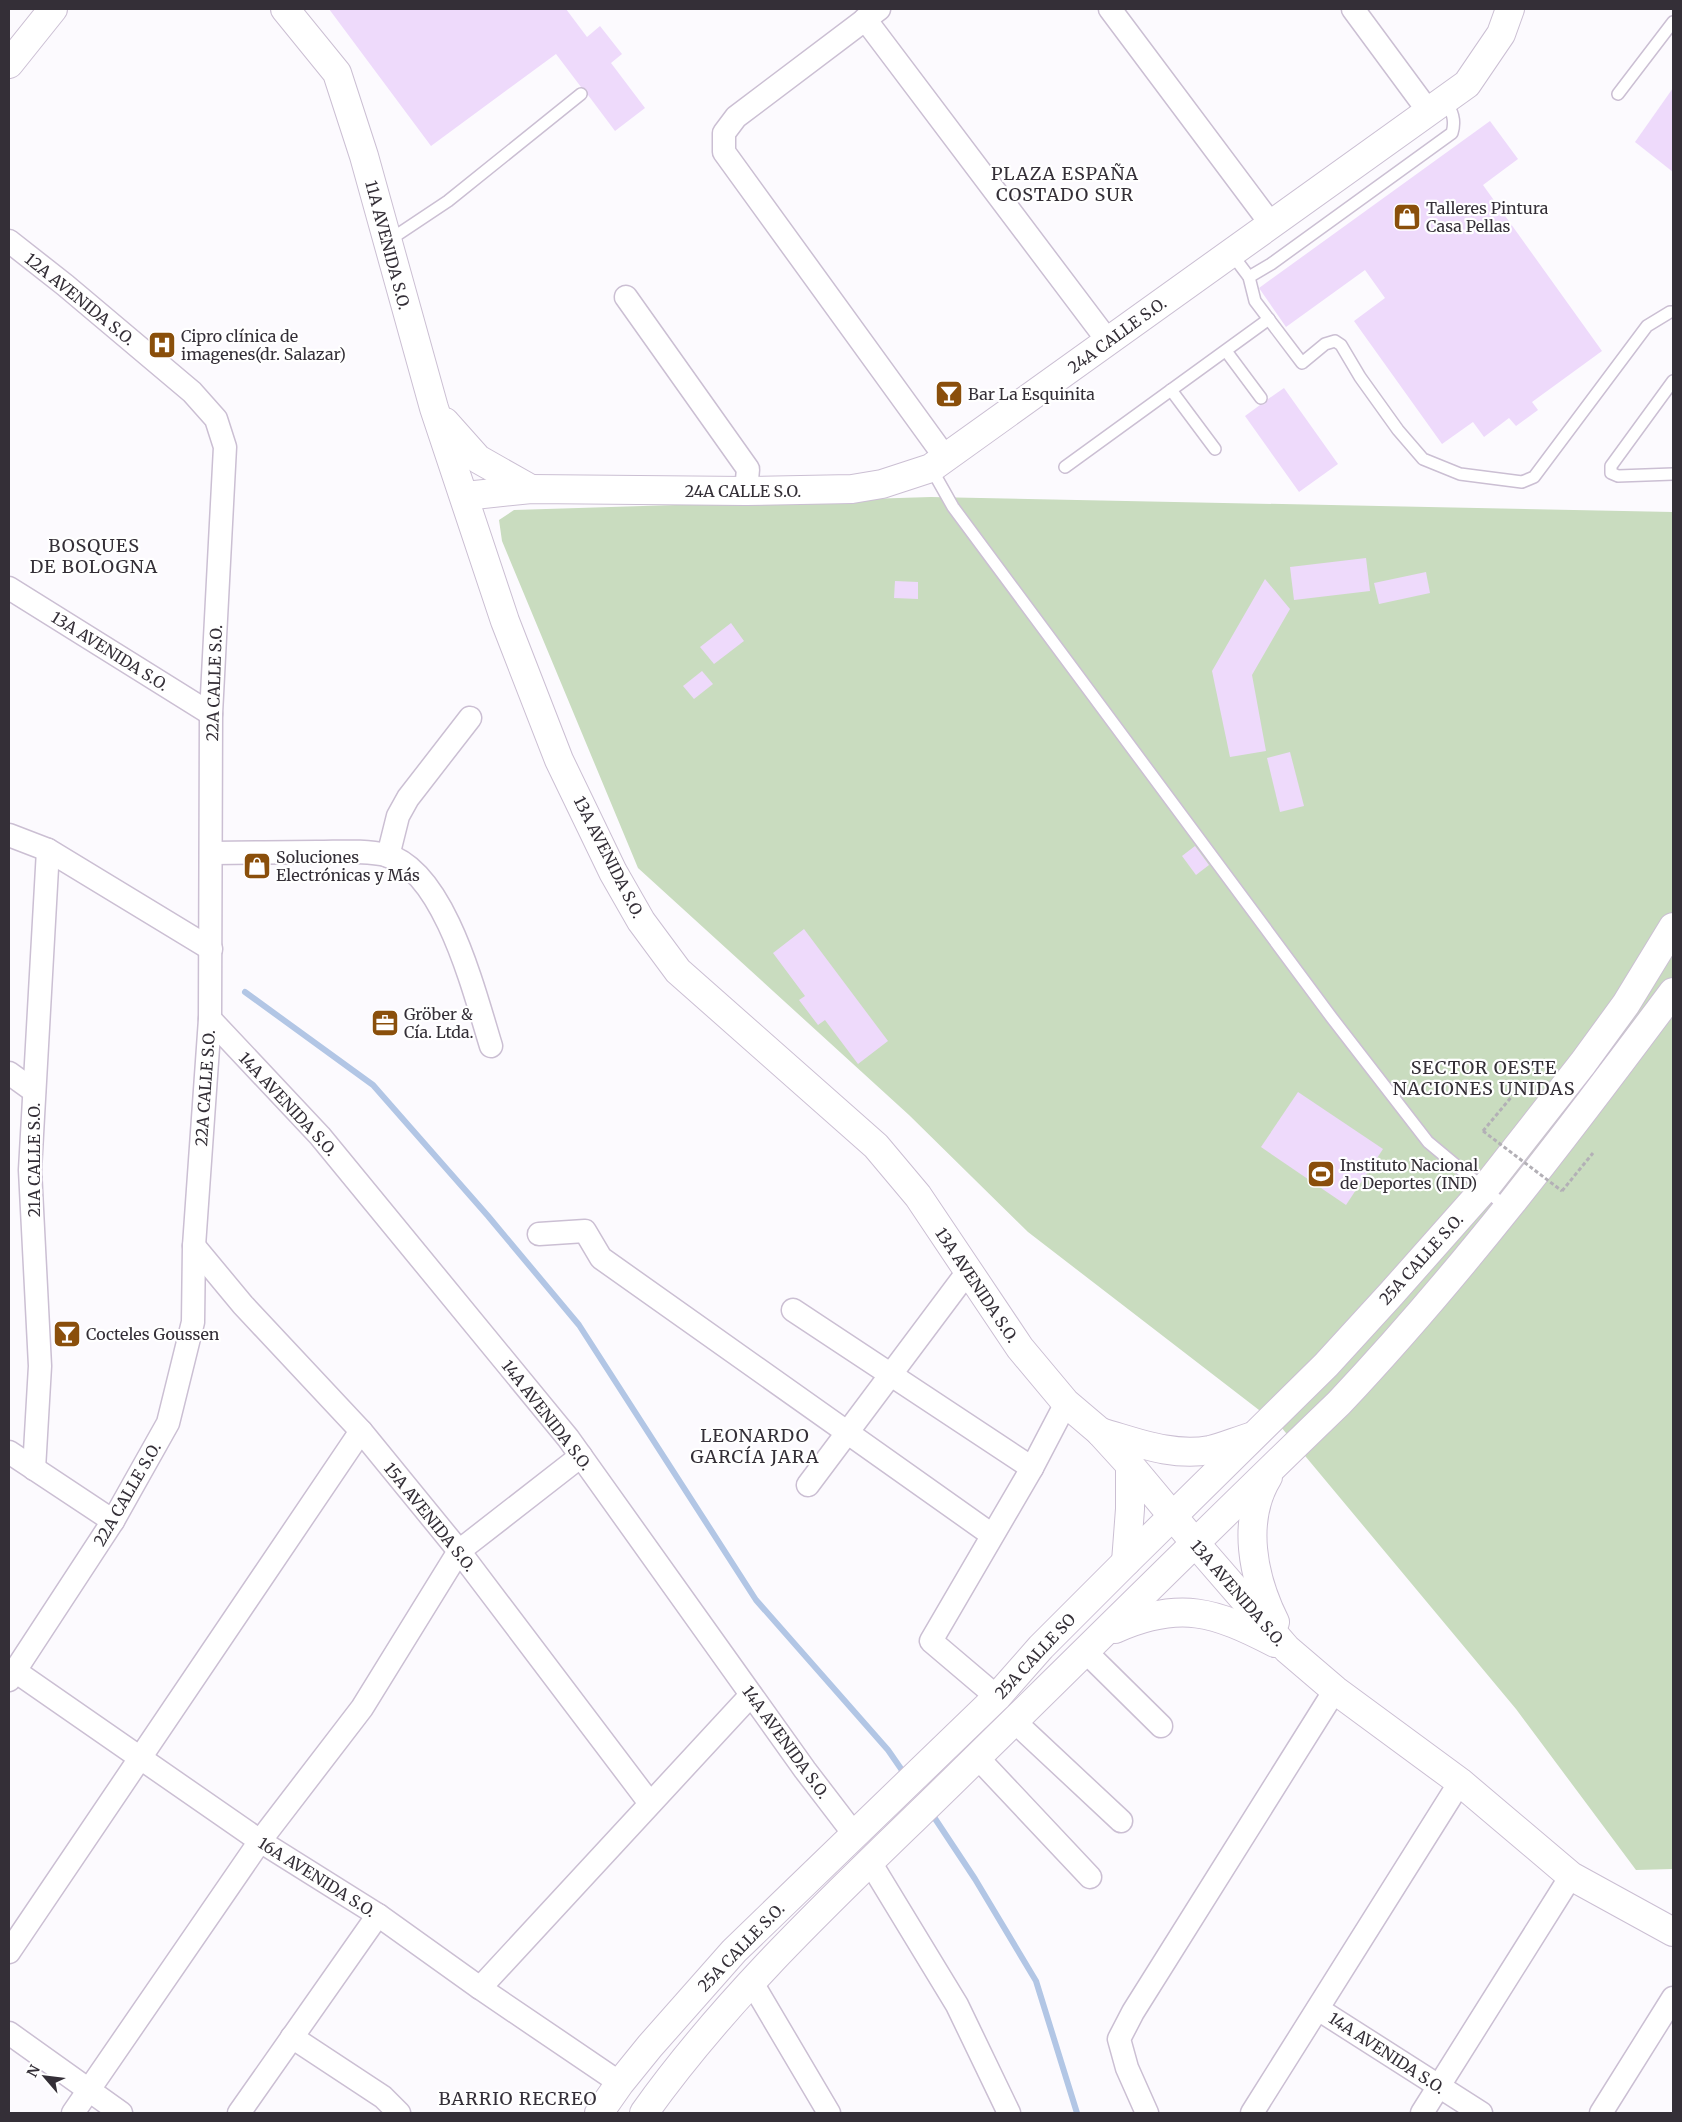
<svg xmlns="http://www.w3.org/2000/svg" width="1682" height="2122" font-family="Merriweather,serif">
	<rect width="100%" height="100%" fill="#fcfafe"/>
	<polygon fill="#c9dcbf" points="931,497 1673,512 1673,1869 1636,1870 1516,1709 1281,1427 1028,1232 909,1115 638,868 502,541 499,520 514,510"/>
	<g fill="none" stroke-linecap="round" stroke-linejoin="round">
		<g stroke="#b2c6e5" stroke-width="6">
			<polyline points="245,992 373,1085 488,1216 579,1325 756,1600 888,1750 906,1776"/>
			<polyline points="930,1811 975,1879 1036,1981 1077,2113"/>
		</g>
	</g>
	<g fill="#eedafb">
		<polygon points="329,9 566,9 587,37 600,26 622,54 611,63 645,108 615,131 588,95 587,90 581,87 556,54 431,146"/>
		<polygon points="1673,88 1673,172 1635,142"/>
		<polygon points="1490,121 1518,159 1483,185 1602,351 1532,402 1538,410 1516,426 1509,418 1484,437 1473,422 1442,444 1354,321 1385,298 1365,270 1286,327 1259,288"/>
		<polygon points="1284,388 1338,464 1299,492 1245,416 1260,405 1265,404 1268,399"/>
		<polygon points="1366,558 1370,591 1294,600 1290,567"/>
		<polygon points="1426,572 1430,593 1379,604 1374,583"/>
		<polygon points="1265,579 1290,609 1252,675 1266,751 1230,757 1212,671"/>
		<polygon points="895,581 918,582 918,599 894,598"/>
		<polygon points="731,623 744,641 714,664 700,647"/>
		<polygon points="702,671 713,684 694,699 683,686"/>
		<polygon points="1290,752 1304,806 1280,812 1267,758"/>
		<polygon points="1195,846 1209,865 1196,875 1182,856"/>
		<polygon points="804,929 888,1041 858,1064 825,1020 818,1025 799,1000 805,996 773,953"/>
		<polygon points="1298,1092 1383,1149 1346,1205 1261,1147"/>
	</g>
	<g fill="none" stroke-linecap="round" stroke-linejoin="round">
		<g stroke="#cbbfd3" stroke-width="14">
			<g id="lane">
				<polyline points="1618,94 1673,22"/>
				<polyline points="388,241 448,201 581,94"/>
				<polyline points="1231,253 1249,277 1255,301 1302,363 1325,344 1335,341 1341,345 1360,377 1398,430 1423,459 1460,474 1522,482 1534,477 1647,326 1670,312 1673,312"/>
				<path d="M1249,277l22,-13 181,-131c4,-13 0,-22 -7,-33"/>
				<polyline points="1226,351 1261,398"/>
				<polyline points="1673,381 1611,466 1611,473 1618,476 1673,474"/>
				<polyline points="1171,390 1215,449"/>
				<polyline points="1065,467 1269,319"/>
				<polyline points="931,468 953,507 1332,1018 1428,1142 1506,1207"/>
			</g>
		</g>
		<g stroke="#cbbfd3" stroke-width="25">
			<g id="street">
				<polyline points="879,9 736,117 724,133 724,152 945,457"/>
				<polyline points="1110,9 1271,224"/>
				<polyline points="1353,9 1429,112"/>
				<polyline points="865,19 1108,341"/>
				<polyline points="9,241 65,285 192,392 216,419 225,447 211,714 210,1019 194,1246 193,1322 168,1423 113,1521 9,1680"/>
				<polyline points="626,297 748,469 746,491"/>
				<polyline points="9,588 211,714"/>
				<polyline points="9,835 48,850 211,949"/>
				<path d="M211,853c36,0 71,-1 107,-1 22,0 47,-2 68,3 59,15 89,140 105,191"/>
				<polyline points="388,856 398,816 408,798 470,718"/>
				<polyline points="210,1019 320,1136 568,1438 805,1770 854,1834"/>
				<polyline points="9,1073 34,1091"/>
				<polyline points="539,1234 585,1231 601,1258 992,1535"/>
				<polyline points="194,1246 243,1305 361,1431 459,1551 649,1802"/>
				<polyline points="793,1310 1032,1468"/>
				<polyline points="9,1452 113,1521"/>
				<polyline points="34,1469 40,1366 30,1170 48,850"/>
				<polyline points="808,1485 969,1270"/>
				<polyline points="1085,1651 1161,1726"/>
				<polyline points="15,1671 260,1841 378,1915 480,1988 620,2083"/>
				<polyline points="997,1697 931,1641 1032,1468 1066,1403"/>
				<polyline points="1014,1721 1121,1821"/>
				<polyline points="977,1757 1090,1877"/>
				<polyline points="870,1862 957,2005 1009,2113"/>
				<polyline points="9,1952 361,1431"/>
				<polyline points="751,1981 829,2113"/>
				<polyline points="480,1988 751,1695"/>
				<polyline points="1318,2009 1481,2113"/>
				<polyline points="9,2033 121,2113"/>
				<polyline points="292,2037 383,2097 399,2113"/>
				<polyline points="73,2113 260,1841 362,1708 459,1551 581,1456"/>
				<polyline points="239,2113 378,1915"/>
				<polyline points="1147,2113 1127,2068 1119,2039 1133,2012 1335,1690"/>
				<polyline points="1252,2113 1460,1782"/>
				<polyline points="1422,2113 1571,1876"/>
				<polyline points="1601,2113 1673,1998"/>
			</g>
		</g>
		<g stroke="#cbbfd3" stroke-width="30">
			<g id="secondary">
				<polyline points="285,9 337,73 364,156 434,408 505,621 559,760 613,872 641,921 678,971 876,1146 918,1196 1020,1348 1066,1403 1099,1431 1130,1465 1196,1544 1287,1649 1335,1690 1460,1782 1571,1876 1673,1932"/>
				<polyline points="9,64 53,9"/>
				<polyline points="445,422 478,459 531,489"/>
				<polyline points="465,496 531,489 746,491 852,489 882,484 931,468 1467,84 1501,34 1510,9"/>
				<path d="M1100,1432c36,10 72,25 110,18 13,-3 27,-9 40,-13"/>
				<path d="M1268,1477c-27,44 -15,101 7,145"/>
				<polyline points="1126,1562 1130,1509 1130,1465"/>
				<path d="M1115,1629c65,-29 100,-17 160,14"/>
				<polyline points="599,2113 620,2083 650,2046 734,1951 997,1697 1041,1647 1126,1562 1326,1365 1391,1294 1485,1188 1583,1063 1626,1004 1673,927"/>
				<path d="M644,2113c89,-125 204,-229 313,-336 127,-124 253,-250 382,-374 121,-128 229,-270 334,-411"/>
			</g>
		</g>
		<g stroke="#b3b0b6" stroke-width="3" stroke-dasharray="4 2.5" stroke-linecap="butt">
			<polyline points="1483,1131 1513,1095"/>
			<polyline points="1562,1191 1593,1153"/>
		</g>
		<use href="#lane" stroke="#fff" stroke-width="11"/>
		<use href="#street" stroke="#fff" stroke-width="22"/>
		<use href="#secondary" stroke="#fff" stroke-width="28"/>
		<polyline stroke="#b3b0b6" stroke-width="3" stroke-dasharray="4 2.5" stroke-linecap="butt" points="1483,1131 1562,1191"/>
	</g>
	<defs>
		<g id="shop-square" transform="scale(1.4375)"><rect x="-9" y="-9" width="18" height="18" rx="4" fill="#8a4f0b" stroke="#fff"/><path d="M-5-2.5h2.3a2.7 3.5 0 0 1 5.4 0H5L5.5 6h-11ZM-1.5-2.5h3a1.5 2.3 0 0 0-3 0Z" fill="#fff"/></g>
		<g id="hospital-square" transform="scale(1.4375)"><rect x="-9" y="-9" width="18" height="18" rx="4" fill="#8a4f0b" stroke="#fff"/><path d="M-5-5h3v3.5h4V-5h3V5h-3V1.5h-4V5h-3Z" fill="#fff"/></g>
		<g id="bar-square" transform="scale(1.4375)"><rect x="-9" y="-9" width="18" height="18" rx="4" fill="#8a4f0b" stroke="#fff"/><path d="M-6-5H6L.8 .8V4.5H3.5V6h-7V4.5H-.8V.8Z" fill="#fff"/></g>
		<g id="office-square" transform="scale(1.4375)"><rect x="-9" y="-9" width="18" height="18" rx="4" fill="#8a4f0b" stroke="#fff"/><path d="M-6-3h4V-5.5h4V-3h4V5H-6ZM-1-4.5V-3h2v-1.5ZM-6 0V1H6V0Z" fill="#fff"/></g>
		<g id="stadium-square" transform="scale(1.4375)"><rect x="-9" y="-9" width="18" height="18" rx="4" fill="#8a4f0b" stroke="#fff"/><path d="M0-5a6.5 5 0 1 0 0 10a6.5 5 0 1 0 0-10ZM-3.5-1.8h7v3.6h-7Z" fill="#fff"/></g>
	</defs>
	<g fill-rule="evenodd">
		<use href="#shop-square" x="1407" y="217"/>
		<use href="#hospital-square" x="162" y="345"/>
		<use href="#bar-square" x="949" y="394"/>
		<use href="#shop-square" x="257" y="866"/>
		<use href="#office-square" x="385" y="1023"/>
		<use href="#stadium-square" x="1321" y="1174"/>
		<use href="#bar-square" x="67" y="1334"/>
	</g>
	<g text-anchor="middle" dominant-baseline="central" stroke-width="4.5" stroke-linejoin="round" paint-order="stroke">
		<g font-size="16" fill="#342f37" stroke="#fff" text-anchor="start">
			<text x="1426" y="208">Talleres Pintura<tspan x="1426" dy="18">Casa Pellas</tspan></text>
			<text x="181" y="336">Cipro clínica de<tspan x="181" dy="18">imagenes(dr. Salazar)</tspan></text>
			<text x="968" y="394">Bar La Esquinita</text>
			<text x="276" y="857">Soluciones<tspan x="276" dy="18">Electrónicas y Más</tspan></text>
			<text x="404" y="1014">Gröber &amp;<tspan x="404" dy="18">Cía. Ltda.</tspan></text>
			<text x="1340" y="1165">Instituto Nacional<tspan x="1340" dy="18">de Deportes (IND)</tspan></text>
			<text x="86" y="1334">Cocteles Goussen</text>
		</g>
		<g font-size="16" fill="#342f37" stroke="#fff">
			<text transform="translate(388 245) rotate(75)">11A AVENIDA S.O.</text>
			<text transform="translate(80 299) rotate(39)">12A AVENIDA S.O.</text>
			<text transform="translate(1117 335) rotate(-36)">24A CALLE S.O.</text>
			<text x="743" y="491">24A CALLE S.O.</text>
			<text transform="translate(110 651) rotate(32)">13A AVENIDA S.O.</text>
			<text transform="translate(214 683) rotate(-88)">22A CALLE S.O.</text>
			<text transform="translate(609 857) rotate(63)">13A AVENIDA S.O.</text>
			<text transform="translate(205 1088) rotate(-86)">22A CALLE S.O.</text>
			<text transform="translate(288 1104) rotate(47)">14A AVENIDA S.O.</text>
			<text transform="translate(34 1160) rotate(-90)">21A CALLE S.O.</text>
			<text transform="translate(1421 1259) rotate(-48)">25A CALLE S.O.</text>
			<text transform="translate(977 1285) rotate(56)">13A AVENIDA S.O.</text>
			<text transform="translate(547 1415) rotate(52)">14A AVENIDA S.O.</text>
			<text transform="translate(127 1494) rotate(-60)">22A CALLE S.O.</text>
			<text transform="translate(430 1517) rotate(51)">15A AVENIDA S.O.</text>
			<text transform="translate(1238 1593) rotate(49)">13A AVENIDA S.O.</text>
			<text transform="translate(1035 1656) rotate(-47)">25A CALLE SO</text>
			<text transform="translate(786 1742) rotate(54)">14A AVENIDA S.O.</text>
			<text transform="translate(317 1877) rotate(32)">16A AVENIDA S.O.</text>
			<text transform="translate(741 1947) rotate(-46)">25A CALLE S.O.</text>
			<text transform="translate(1387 2053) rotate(33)">14A AVENIDA S.O.</text>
		</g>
		<g font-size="18" letter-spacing="1" fill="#342f37" stroke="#fff">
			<text x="1065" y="173">PLAZA ESPAÑA<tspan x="1065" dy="21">COSTADO SUR</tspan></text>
			<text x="94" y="545">BOSQUES<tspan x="94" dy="21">DE BOLOGNA</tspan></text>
			<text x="1484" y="1067">SECTOR OESTE<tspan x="1484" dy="21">NACIONES UNIDAS</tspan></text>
			<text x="755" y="1435">LEONARDO<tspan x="755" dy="21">GARCÍA JARA</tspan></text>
			<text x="518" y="2098">BARRIO RECREO</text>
		</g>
	</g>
	<rect width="1682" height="2122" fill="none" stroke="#342f37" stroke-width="20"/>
	<g transform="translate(45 2077) rotate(298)" stroke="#ffffff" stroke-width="4" paint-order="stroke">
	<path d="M0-4L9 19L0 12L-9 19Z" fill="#342f37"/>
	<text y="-8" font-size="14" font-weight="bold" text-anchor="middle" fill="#342f37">N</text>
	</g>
</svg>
